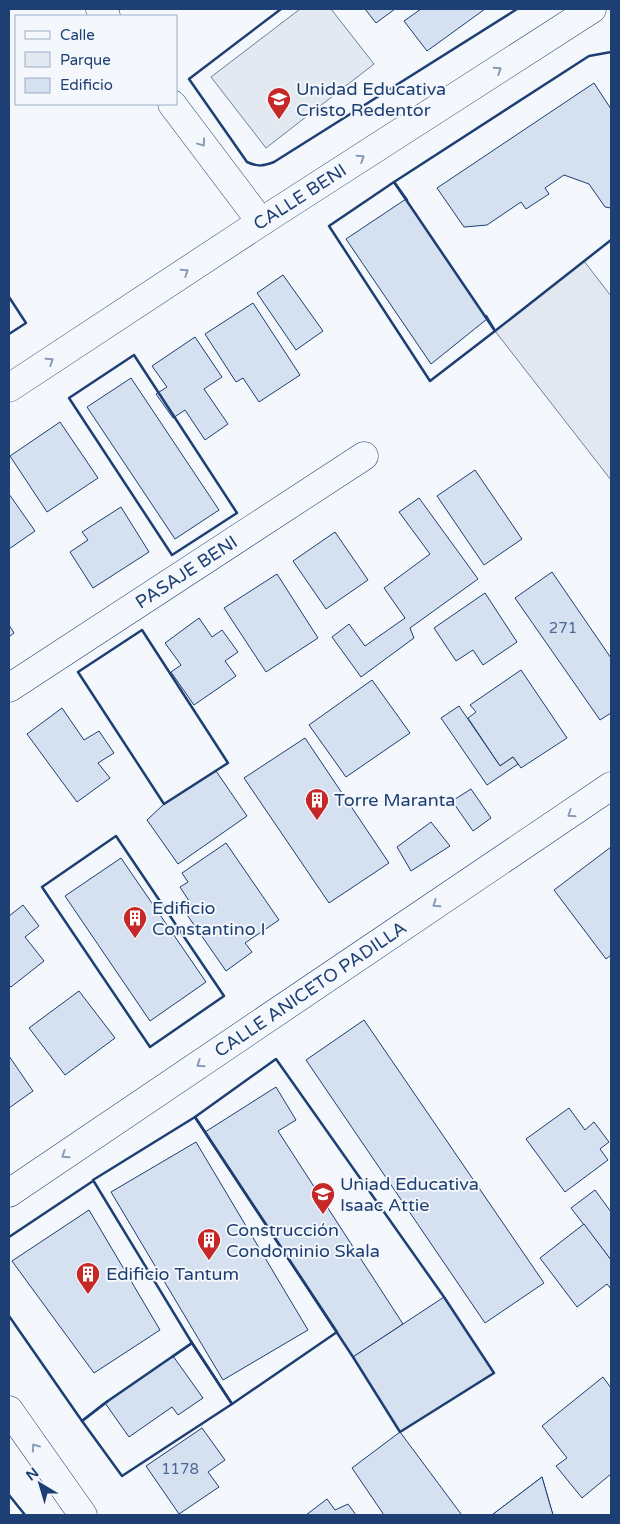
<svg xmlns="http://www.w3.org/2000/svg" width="620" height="1524" font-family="'Varela Round',sans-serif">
	<rect width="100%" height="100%" fill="#f4f7fb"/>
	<polygon fill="#e3e9f0" stroke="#687fa3" points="300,9 331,9 374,64 266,148 211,77"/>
	<polygon fill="#e3e8f0" stroke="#687fa3" points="584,261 611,296 611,480 495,331"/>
	<g fill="#d5e0f0" stroke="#1d3f73">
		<polygon points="365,9 395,9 376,23"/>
		<polygon points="421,9 485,9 427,51 404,21"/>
		<polygon points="594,83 611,109 611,208 605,207 589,184 564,175 545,188 549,194 526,209 521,202 487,225 464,227 437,188"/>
		<polygon points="406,199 487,319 431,364 346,239"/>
		<polygon points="283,275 323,331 296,350 257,293"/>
		<polygon points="253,303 300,375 259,402 243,378 236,382 205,334"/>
		<polygon points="195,337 222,377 204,389 228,424 205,440 185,410 173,418 156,394 167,387 152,366"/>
		<polygon points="131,378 219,510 175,539 87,407"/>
		<polygon points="60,422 98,478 47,512 10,456"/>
		<polygon points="475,470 522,539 484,565 437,496"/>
		<polygon points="9,494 35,531 9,549"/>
		<polygon points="419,498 478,579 410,628 414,638 361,677 332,637 349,624 365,646 405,618 384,588 430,554 399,512"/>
		<polygon points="121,507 149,552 93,588 70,552 88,540 82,532"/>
		<polygon points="335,532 368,580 326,609 293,561"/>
		<polygon points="552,572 611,658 611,713 600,720 515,598"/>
		<polygon points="277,574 318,638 266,672 224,608"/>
		<polygon points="485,593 517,642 483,665 473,650 456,661 434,628"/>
		<polygon points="199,618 212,637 222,630 238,652 225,661 236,676 194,705 171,672 181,665 165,643"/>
		<polygon points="9,625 14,633 9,637"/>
		<polygon points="521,670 567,738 521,768 513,757 500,766 468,718 476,712 470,705"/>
		<polygon points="372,680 410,733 346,777 309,725"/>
		<polygon points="459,706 500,766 513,757 518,764 487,785 441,718"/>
		<polygon points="62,708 84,740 99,731 114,753 98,763 110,778 77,802 27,734"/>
		<polygon points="305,738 389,863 329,903 244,778"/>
		<polygon points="216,771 247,816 178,864 147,820 164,804"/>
		<polygon points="471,789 491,818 473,831 452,801"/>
		<polygon points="431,822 450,846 411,871 397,847"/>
		<polygon points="226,843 279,920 245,943 252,952 226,971 183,909 191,904 180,887 188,882 182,873"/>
		<polygon points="611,847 611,955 606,959 554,890"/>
		<polygon points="121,858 206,982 150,1021 65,896"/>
		<polygon points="23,905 39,926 25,937 44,961 11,987 9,985 9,916"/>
		<polygon points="79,991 115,1038 65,1075 29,1028"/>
		<polygon points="364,1020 544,1283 485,1323 306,1060"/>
		<polygon points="9,1056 33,1091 9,1108"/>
		<polygon points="276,1087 296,1120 278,1131 403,1324 353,1357 205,1132"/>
		<polygon points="569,1108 585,1130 594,1122 609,1142 600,1149 608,1160 565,1192 526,1139"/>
		<polygon points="196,1142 308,1330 223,1380 111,1192"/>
		<polygon points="595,1190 611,1212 611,1260 571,1208"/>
		<polygon points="89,1210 160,1330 94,1373 12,1261"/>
		<polygon points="584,1224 611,1260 611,1289 607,1284 577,1307 540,1258"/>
		<polygon points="444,1297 494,1373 400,1432 353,1357"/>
		<polygon points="173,1356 203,1398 178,1415 172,1407 129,1437 105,1403"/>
		<polygon points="603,1377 611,1388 611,1474 582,1498 556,1466 567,1458 542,1426"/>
		<polygon points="202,1428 225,1460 208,1472 219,1487 179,1514 146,1466"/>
		<polygon points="400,1432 461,1514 460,1515 384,1515 352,1468"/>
		<polygon points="542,1477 553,1515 492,1515"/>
		<polygon points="542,1477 553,1515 492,1515"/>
		<polygon points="327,1499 335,1510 348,1504 356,1515 306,1515"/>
	</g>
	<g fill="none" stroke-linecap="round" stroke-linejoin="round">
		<g stroke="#1d3f73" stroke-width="29">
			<g id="street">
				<polyline points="100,9 106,16"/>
				<polyline points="172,104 261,222"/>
				<path id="s1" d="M9,688l355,-232"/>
				<polyline points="9,1410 83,1515"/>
			</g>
		</g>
		<g stroke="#1d3f73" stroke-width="29">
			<g id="secondary">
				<path id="s2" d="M9,388l252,-166 331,-213"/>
				<path id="s3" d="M9,1193l602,-407"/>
			</g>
		</g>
		<use href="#street" stroke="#f4f7fb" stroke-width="28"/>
		<use href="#secondary" stroke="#f4f7fb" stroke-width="28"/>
		<g stroke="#1d3f73" stroke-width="2.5">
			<path d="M281,9l-92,70 58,83c11,5 16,4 27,0l243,-153"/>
			<polygon points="394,182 495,331 430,381 329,226"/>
			<polyline points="407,200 394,182 589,56 611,52"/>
			<polyline points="9,297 26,323 9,334"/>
			<polyline points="486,316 495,331 611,240"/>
			<polygon points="134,355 237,513 172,555 69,398"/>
			<polygon points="142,630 228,763 164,804 78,672"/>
			<polygon points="116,836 224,996 150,1047 42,887"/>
			<polygon points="276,1059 444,1297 494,1373 400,1432 353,1357 195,1117"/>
			<polygon points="195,1117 337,1332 232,1404 192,1343 93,1180"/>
			<polyline points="9,1237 93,1181"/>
			<polyline points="9,1316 82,1421 108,1401"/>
			<polygon points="192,1343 232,1404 122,1476 82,1421 105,1403"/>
			<polyline points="172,1357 192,1343 191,1341"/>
			<polyline points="9,1495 25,1515"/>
		</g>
	</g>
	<defs><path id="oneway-chevron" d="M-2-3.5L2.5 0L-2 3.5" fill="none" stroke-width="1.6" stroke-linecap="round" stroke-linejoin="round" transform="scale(1.25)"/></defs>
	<g stroke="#889bb7">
		<use href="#oneway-chevron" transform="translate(498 70) rotate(-33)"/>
		<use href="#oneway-chevron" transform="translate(202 143) rotate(53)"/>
		<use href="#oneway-chevron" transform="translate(361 158) rotate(-33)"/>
		<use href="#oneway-chevron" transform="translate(185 272) rotate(-33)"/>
		<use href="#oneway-chevron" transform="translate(50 361) rotate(-33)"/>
		<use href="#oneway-chevron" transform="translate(571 814) rotate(146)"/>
		<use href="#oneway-chevron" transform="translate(436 904) rotate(146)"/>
		<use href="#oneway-chevron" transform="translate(200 1064) rotate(146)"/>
		<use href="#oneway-chevron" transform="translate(65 1155) rotate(146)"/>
		<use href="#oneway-chevron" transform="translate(35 1447) rotate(-125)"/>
	</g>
	<defs>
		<g id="school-pin" transform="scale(1.25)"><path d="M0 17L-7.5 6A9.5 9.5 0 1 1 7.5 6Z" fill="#c62828" stroke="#f4f7fb"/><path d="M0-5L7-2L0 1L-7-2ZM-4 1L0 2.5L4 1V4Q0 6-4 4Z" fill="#fff"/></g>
		<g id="building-pin" transform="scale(1.25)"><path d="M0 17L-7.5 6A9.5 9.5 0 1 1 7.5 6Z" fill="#c62828" stroke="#f4f7fb"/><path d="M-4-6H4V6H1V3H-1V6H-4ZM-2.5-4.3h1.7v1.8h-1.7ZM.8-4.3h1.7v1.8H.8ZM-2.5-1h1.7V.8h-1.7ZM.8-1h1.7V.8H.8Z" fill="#fff"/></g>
	</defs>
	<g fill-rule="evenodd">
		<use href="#school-pin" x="279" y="99"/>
		<use href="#building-pin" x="317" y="800"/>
		<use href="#building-pin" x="135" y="918"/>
		<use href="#school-pin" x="323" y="1194"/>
		<use href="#building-pin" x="209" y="1240"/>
		<use href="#building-pin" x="88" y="1274"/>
	</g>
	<g text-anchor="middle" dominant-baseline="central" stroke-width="4" stroke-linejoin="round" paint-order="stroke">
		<g font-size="15" fill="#4b6792">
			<text x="563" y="628">271</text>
			<text x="180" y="1469">1178</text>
		</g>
		<g font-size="18" fill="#1d3f73" stroke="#f4f7fb" text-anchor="start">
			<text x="296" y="89">Unidad Educativa<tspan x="296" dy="21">Cristo Redentor</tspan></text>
			<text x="334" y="800">Torre Maranta</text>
			<text x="152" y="908">Edificio<tspan x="152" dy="21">Constantino I</tspan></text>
			<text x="340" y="1184">Uniad Educativa<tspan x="340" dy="21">Isaac Attie</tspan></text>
			<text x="226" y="1230">Construcción<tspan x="226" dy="21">Condominio Skala</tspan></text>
			<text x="106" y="1274">Edificio Tantum</text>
		</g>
		<g font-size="18" fill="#1d3f73" stroke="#f4f7fb">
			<text stroke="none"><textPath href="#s2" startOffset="348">CALLE BENI</textPath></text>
			<text stroke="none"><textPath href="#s1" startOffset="212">PASAJE BENI</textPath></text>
			<text stroke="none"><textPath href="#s3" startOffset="364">CALLE ANICETO PADILLA</textPath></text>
		</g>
	</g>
	<rect width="620" height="1524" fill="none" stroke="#1d3f73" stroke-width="20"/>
	<rect x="15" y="15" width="162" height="90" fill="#f4f7fb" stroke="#9eadc5"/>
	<rect x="25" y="31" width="25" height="8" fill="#f4f7fb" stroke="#9eadc5"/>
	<text x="60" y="40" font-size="15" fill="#1d3f73">Calle</text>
	<rect x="25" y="52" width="25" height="15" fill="#e3e9f0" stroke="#9eadc5"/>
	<text x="60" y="65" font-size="15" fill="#1d3f73">Parque</text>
	<rect x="25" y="78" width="25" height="15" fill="#d5e0f0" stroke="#9eadc5"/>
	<text x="60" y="90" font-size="15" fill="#1d3f73">Edificio</text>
	<g transform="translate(40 1484) rotate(322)" stroke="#f4f7fb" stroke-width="4" paint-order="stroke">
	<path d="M0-4L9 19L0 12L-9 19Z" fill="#1d3f73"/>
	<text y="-8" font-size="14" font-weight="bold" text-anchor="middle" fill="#1d3f73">N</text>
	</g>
</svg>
